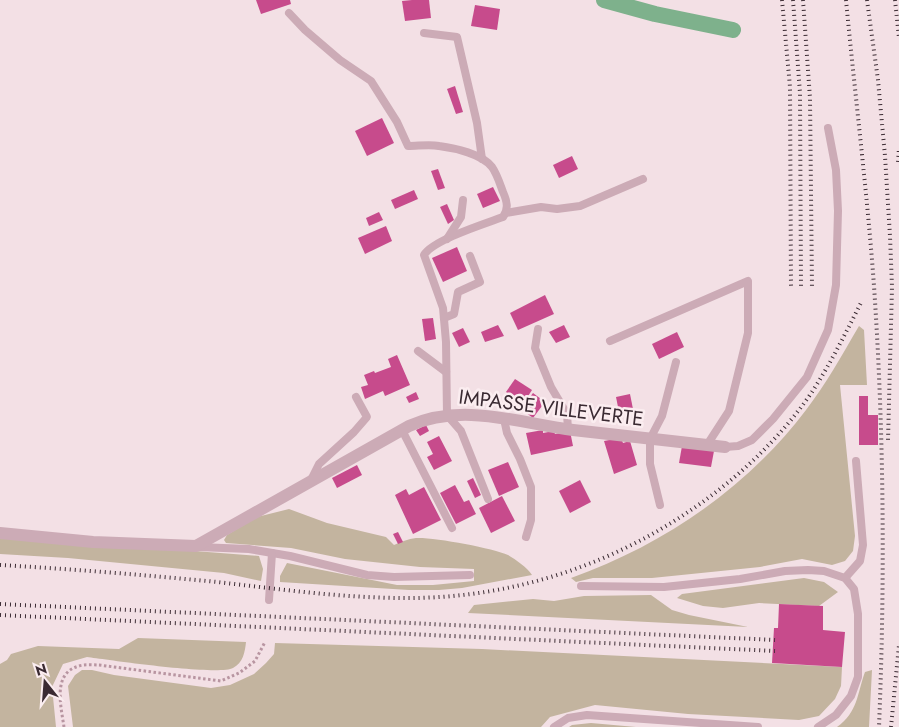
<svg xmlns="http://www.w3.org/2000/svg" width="899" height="727" font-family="Jost,sans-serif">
	<rect width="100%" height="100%" fill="#f3e0e5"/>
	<g fill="#c3b49f">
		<path d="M859,326l5,4 3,55h-27l15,151 -2,15 -8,10 -13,4 -30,-6 -42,8 -108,11h-59l-17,4 -5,-4c92,-33 175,-89 235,-168 20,-26 36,-55 53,-84z"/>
		<path d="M289,509l38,14 59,14 8,8c7,-3 14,-6 22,-7 17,-1 77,10 92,17 8,5 19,12 24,20l-70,13 -23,2h-30l-129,-8v-6l7,-13 110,22h36l41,-4v-12l-54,-2 -75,-8 -54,-11 -65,-5 -2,-3 3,-5 30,-18z"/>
		<polygon points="0,536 259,556 263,569 261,581 224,573 68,558 0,554"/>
		<polygon points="804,578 824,582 838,592 819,606 759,603 723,608 703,606 677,598 682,594"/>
		<polygon points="651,595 672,610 689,615 748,627 468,613 474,605 533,599 554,601 584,596"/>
		<path d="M138,638l108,4c-1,10 -3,21 -13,26 -15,8 -123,-8 -146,-11l-24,7 -11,23 4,40h-56v-63l7,-4 4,-6 27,-8 81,3z"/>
		<polygon points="275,643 482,649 842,667 841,686 835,699 819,716 799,720 688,714 595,705 550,717 541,727 73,727 68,686 75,675 82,670 92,670 114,675 211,688 230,685 254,674 266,663 274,654"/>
		<path d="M872,670l-3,57h-32c21,-15 20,-33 28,-55z"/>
		<polygon points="591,723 636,727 569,727 572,725"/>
	</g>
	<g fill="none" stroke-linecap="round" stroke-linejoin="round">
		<polyline stroke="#7eb18c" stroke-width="16" points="604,0 655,14 733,30"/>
	</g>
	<g fill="#c74b8c">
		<polygon points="256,0 290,0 291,4 261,14"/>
		<polygon points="412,0 429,0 431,18 405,21 402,1"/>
		<polygon points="475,5 500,9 497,30 471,26"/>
		<polygon points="455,86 463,112 456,114 447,89"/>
		<polygon points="382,118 394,143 367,156 355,131"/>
		<polygon points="572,156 578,169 559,178 553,165"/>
		<polygon points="438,169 445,188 438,190 431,171"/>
		<polygon points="493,187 500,201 483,208 477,194"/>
		<polygon points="414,190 418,199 395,209 391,200"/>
		<polygon points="447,204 454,220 448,224 440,207"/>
		<polygon points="379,212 383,220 369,226 366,218"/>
		<polygon points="386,226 392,241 365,254 358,238"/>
		<polygon points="457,247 467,271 443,282 432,258"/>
		<polygon points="545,295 554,314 518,330 510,313"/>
		<polygon points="433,318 436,339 425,341 422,319"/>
		<polygon points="498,325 504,336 485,342 481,332"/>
		<polygon points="564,325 570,337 556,343 549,332"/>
		<polygon points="463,328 470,342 459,347 452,333"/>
		<polygon points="677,332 684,347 659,359 652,344"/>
		<polygon points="397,355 410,385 385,396 383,391 365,399 361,387 368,385 364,375 374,371 375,373 391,367 388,359"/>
		<polygon points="515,379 532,390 523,404 506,392"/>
		<polygon points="416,392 419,399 409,403 406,397"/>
		<polygon points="533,393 545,402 533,418 521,409"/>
		<polygon points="630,394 633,409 619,412 616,397"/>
		<polygon points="859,396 868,396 868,415 878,415 878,445 859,445"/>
		<polygon points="426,425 429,431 420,436 416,430"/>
		<polygon points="543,430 543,433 554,431 555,434 570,431 573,446 531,455 526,433"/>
		<polygon points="439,436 452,461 434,470 427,457 433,454 427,442"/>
		<polygon points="621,438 623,443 630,441 637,465 614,474 604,441"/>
		<polygon points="682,446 714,451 711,467 679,463"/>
		<polygon points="508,462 519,487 499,496 488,470"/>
		<polygon points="357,465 362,475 337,488 332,478"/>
		<polygon points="473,478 481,495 475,498 467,481"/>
		<polygon points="580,480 591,502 570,513 559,491"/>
		<polygon points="455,485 464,502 469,500 476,514 456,524 440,493"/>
		<polygon points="424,487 441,520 413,534 395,495 406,489 409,495"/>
		<polygon points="502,496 515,521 491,533 479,508"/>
		<polygon points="398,532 403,542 398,544 393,534"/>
		<polygon points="779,604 823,606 823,630 845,632 842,667 772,663 774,628 778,628"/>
	</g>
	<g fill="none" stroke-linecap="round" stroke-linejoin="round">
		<path stroke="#b895a1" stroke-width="3" stroke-dasharray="2.5 2.5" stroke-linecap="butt" d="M64,727c-3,-21 -12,-54 15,-61 6,-2 14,-1 20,-1l122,16 18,-8 16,-12 10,-19"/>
		<g stroke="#ccabb6" stroke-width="8">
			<path d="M289,13l16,17 35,30 31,21 26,41 11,24c10,0 22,-2 31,0 16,2 43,8 53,21 5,7 8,17 11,25 4,9 6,17 0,25 -19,7 -70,23 -79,38l19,53 3,34 1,73 14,16 27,68"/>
			<polyline points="424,33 457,37 477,123 482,159"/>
			<polyline points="506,213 541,207 557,209 580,206 643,179"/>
			<polyline points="447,239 461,217 463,200"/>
			<polyline points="444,318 454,314 458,292 480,282 470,256"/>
			<polyline points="538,329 535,348 551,387 567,414 568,429"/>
			<polyline points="610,341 748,281 748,333 729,411 707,445"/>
			<polyline points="418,351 446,372"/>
			<polyline points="504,419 507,433 520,459 531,487 531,520 526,537"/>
			<polyline points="402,430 452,528"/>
			<polyline points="725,447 738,446 752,440 773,419 807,377 828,330 836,285 838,211 836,170 828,128"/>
			<polyline points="311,480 319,464 354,432 367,417 356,397"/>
			<polyline points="660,505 650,464 650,439 662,416 676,362"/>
			<polyline points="198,547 249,549 290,556 367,575 394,577 470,575"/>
			<polyline points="845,578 860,561 863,545 856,461"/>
			<polyline points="581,586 664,587 740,579 785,571 808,570 824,571 845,578 854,589 858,614 858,677 851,696 836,715 818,727"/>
			<polyline points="269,600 272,553"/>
			<polyline points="554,727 568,718 587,715 758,727"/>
		</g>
		<path stroke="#ccabb6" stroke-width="12" d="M0,533l93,9 103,4 213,-120c53,-24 110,-3 164,4 51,6 101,11 152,17"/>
		<g stroke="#3a2a32" stroke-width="4" stroke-dasharray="1 4" stroke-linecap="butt">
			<polyline points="782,0 790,87 791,289"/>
			<polyline points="793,0 800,93 801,289"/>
			<polyline points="803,0 810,98 812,289"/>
			<path d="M846,0c9,95 21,190 28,286 10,147 11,294 5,441"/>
			<polyline points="867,0 878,80 885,156 890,236 892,287 888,441"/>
			<polyline points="895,0 899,38"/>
			<polyline points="898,162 899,148"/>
			<path d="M0,565c72,4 145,10 217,17 62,7 125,16 187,16 101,1 201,-30 284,-86 47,-31 92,-73 124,-120 19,-29 34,-60 50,-91"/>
			<polyline points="0,604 775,640"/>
			<polyline points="0,615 775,651"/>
			<polyline points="891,727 899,645"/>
		</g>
	</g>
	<g text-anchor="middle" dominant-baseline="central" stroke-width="5" stroke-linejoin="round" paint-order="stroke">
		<g font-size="20" fill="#3a2a32" stroke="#fbedf0">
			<text transform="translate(551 408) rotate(7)">IMPASSE VILLEVERTE</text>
		</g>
	</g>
	<g transform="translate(45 682) rotate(343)" stroke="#fbedf0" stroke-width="4" paint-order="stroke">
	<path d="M0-4L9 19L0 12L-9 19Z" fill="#3a2a32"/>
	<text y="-8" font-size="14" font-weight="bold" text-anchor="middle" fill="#3a2a32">N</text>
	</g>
</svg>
